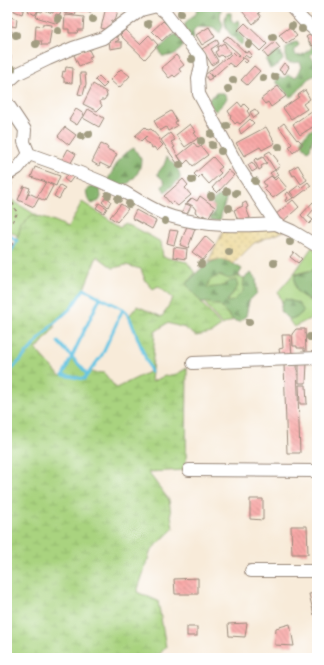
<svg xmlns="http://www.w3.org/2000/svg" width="324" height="665" font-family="'Gochi Hand',sans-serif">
	<defs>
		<pattern id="forest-firs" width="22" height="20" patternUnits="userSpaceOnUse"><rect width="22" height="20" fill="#86b56e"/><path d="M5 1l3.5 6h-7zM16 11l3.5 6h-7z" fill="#6f935a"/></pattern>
		<pattern id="wetland-marsh" width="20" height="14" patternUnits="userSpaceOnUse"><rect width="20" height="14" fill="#a9d37f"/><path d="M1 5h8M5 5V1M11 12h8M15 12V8" fill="none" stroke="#92b56d"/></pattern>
		<pattern id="sand-dots" width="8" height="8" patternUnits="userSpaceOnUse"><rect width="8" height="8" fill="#eeda9e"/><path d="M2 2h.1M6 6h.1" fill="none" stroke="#cdbb88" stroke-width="1.8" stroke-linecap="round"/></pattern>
		<pattern id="building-back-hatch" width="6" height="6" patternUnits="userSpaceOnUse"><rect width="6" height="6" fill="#f8a9a7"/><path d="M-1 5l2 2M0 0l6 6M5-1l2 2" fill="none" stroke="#ca8a87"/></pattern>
	</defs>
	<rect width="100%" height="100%" fill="#fff"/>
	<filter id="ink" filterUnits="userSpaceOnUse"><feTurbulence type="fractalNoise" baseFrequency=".025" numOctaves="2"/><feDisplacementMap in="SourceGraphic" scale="8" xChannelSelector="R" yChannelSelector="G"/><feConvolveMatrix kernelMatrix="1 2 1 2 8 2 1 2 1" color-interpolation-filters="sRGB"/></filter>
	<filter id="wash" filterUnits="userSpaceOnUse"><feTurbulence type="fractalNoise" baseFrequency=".012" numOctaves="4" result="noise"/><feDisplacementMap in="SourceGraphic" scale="16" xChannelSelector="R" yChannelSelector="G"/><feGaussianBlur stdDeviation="0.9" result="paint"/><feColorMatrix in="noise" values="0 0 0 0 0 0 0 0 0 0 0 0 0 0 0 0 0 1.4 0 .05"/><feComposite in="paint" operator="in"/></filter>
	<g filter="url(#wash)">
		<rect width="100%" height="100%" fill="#f8ebd9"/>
		<g fill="#a9d37f" stroke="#727e4e">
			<polygon points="10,199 39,217 32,216 21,226 18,236 7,229 7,211"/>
			<polygon points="312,247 317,250 317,269 295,274 307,300 317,301 317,315 294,327 288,319 296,318 286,299 282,302 278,292 295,272"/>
		</g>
		<g fill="url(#forest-firs)" stroke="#607046">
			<polygon points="197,7 220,7 221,9 220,17 223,25 220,33 213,27 198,26 193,31 194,39 191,41 184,34 185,28 185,23 190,18 196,14"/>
			<path d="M227,13h4v6l3,4 5,-3 1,4 -3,5 7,11 -1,3 -2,2c-9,-9 -21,-18 -14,-32z"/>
			<path d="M177,34l7,11c-6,8 -11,12 -22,11l-3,-7 13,-13z"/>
			<path d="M312,37h5v14l-7,4 7,10v10c-14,2 -15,17 -27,22l-10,-12 -4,-2v-2l2,-4 6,1 3,-3 9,2 6,-10 -2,-5 -10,1 -4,-2v-13l6,-5 5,-1 2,3 -5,5 2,6 6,-1 10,-7 -4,-6z"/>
			<polygon points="277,52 281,52 283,60 278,65 270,69 266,60"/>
			<path d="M216,93h8l3,5 -4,6 -7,7c-4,-2 -7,-7 -7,-12z"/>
			<path d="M312,129l4,1 1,6 -4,2 -3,11 -2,2c-12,-10 -4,-15 4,-22z"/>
			<path d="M134,148l7,11c0,14 -8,22 -20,29l-14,-7c8,-13 12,-26 27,-33z"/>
			<path d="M167,157c6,8 13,10 13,22l-15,13 -3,-5 3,-5 -8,-8 7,-9z"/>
			<polygon points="92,186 100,189 101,197 99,201 92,204 88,199 86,191"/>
			<path d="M219,196l7,2c-1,8 -5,14 -6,22l-9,-1 -1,-2 5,-5 -3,-11z"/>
			<path d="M219,259l10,2 13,8 -4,7 -9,4 -10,-5 4,11 7,-5 6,-1 2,6 -11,15 16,-10 1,-13 7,-5 5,6 1,14 -8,8 -3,15 -7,6 -6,-2 -14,-15 -22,-4 -11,-17c10,-11 18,-20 33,-25z"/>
			<path d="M317,269v32c-17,-3 -24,-9 -22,-26z"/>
			<polygon points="286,299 298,303 304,311 296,318 288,319 280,311 282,302"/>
		</g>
		<g fill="url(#wetland-marsh)" stroke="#727e4e" fill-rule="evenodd">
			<path d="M82,202l39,25 4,-5 36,20 2,15 24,5 8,11 -9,11 35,42 -10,7 -15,3 -11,-8 -18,-5 -12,9 -4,50 14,-6 12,-2 10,-6 -1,102 -38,2 21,28 4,29 -22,21 -14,42 21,9 8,46 -10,11h-149v-401l11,-21 3,-10 11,-10c13,2 24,6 35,13zM97,256l16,12 13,-3 15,4 4,11 8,9 5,-3 15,12 -11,19 -25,-11 -8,10 22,55 -35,17 -12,-15 -15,-1 -2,3 -4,-6 -11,-12 -9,18 -3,1 -24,-26 18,-22v-5l17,-15 13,-19z"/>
			<polygon points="219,275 229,279 238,276 244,278 243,291 233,301 227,302 238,286 236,280 230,281 223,286 207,288 210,280"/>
			<polygon points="204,302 219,305 233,320 222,325"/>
		</g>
		<path fill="url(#sand-dots)" stroke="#94825e" d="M275,227l9,4 -30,12 -21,21c-9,-6 -15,-5 -25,-2l17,-34z"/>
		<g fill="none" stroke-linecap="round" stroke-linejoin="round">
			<g stroke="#66c5e4" stroke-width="3">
				<polyline points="7,234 17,241 7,258"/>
				<polyline points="100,298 63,375 84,379 102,355 123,309"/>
				<polyline points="58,342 83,369 87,375"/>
				<polyline points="7,375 51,326 71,308 84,289 123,309 129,316 151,372"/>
			</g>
		</g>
		<g id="blocks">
			<g fill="url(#building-back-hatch)">
				<polygon points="15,7 24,8 22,14 14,11"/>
				<polygon points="30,7 40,7 35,15 28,11"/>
				<polygon points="54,7 62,7 60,15 56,14 55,16 60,18 58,24 36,17 38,11 42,12 43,10 53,13"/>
				<polygon points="65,7 77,7 75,15 64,13"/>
				<polygon points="81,7 91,7 91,12 80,11"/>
				<polygon points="106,7 118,10 115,21 112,20 109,31 101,28"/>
				<polygon points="247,7 257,7 261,11 258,13 261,17 253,24 242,11"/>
				<polygon points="65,15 84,17 83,30 78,30 77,33 69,33 69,29 64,29"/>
				<polygon points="10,17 17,19 16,27 8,25"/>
				<polygon points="163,21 173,31 162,41 152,31"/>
				<polygon points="245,23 267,44 260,51 238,30"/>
				<polygon points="43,24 52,25 49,45 41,45 42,41 35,41 36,25 43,26"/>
				<polygon points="209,27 215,37 202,45 196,35"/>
				<polygon points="290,27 297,36 286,44 279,35"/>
				<polygon points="7,29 12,31 9,42 7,42"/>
				<polygon points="125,30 140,44 149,35 158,45 145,59 120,35"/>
				<polygon points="312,33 317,42 312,46 306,37"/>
				<polygon points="117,36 119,40 115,42 122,42 122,47 110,49 109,41"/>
				<polygon points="228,36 246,53 249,51 252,55 249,58 245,55 242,58 242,59 244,58 248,61 246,63 242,59 234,67 229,63 213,77 209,73 212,78 208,80 205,75 225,58 226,59 233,52 238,57 240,55 223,40"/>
				<polygon points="217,40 219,44 211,49 218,61 212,65 202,49"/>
				<polygon points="275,42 280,48 268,58 263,52"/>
				<polygon points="224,43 230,53 223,57 221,55 218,57 215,52 218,50 217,47"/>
				<polygon points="88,48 92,56 89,57 91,61 79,66 74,55"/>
				<polygon points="176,55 184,65 179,69 181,72 175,77 173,75 169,78 161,68"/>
				<polygon points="7,56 11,56 9,72 7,71"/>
				<polygon points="284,63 289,67 285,74 279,70"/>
				<polygon points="254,66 260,71 247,85 241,80"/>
				<polygon points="66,67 73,68 72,83 64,82 64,78 62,77 63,71 65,72"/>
				<polygon points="121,69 130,76 119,88 110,80"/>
				<polygon points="80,73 85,73 86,84 83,95 78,94 81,84"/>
				<polygon points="99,76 107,84 103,88 95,80"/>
				<polygon points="93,84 106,92 107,96 104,100 101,100 100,102 102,106 97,111 83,104"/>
				<polygon points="278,86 286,96 271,107 268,102 265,104 261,99"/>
				<polygon points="305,90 310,99 303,104 307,109 291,119 283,108 299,97 298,95"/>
				<polygon points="238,102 242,107 244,104 249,109 247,111 250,115 240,124 237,122 235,124 230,117 231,116 228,111"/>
				<polygon points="316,108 317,124 300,135 293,124"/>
				<polygon points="76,109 84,114 77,125 69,120"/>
				<polygon points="88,109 104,118 99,127 83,118"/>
				<polygon points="255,109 259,114 254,118 250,112"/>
				<polygon points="171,111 177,121 175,122 177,126 168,131 166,127 160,131 154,121"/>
				<polygon points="250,119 254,123 241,134 239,129"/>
				<polygon points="284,123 297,140 298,139 303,144 293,153 289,147 292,144 279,127"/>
				<polygon points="190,124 196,132 194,133 198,138 185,147 176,135"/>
				<polygon points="65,127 76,135 69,145 58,136"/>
				<polygon points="145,127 148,130 151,129 160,139 159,141 163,145 157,151 154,147 152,148 149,143 148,144 144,139 147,137 146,136 141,141 135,136"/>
				<polygon points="266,127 275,143 262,150 260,147 244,156 236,143"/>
				<polygon points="170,133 175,140 171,142 175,147 173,148 178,156 194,143 198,148 201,146 208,155 193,166 188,160 184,164 178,156 181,161 177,163 161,140"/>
				<polygon points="101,144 108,147 107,149 117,154 110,168 100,163 99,166 92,162"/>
				<polygon points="68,149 76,154 69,166 61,162"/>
				<polygon points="270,151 278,161 277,162 280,166 275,170 278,175 274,178 270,173 275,170 265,154"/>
				<polygon points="213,157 222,167 218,170 221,173 209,184 201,175 198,178 194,174"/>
				<polygon points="263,157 267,163 261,166 262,168 259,170 254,160 256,158 257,160"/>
				<polygon points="252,162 257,169 252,172 248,165"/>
				<polygon points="298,165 307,180 301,184 295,175 293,176 290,170"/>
				<polygon points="35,167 60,176 56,186 47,182 53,186 45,201 39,198 34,207 18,200 24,186 30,188 26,199 29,193 37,197 46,182 31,177"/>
				<polygon points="228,170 234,175 217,193 212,188"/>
				<polygon points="70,171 75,175 69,183 64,179"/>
				<polygon points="271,176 275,180 278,177 287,188 273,198 263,188 266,186 263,182"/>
				<polygon points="183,179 188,185 185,188 191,195 178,206 173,202 171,204 164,196"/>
				<polygon points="7,182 12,183 10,199 7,198"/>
				<polygon points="308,182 311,186 295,198 290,192 299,185 301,188"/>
				<polygon points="60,185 65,188 59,199 54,196"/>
				<polygon points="288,192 293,198 286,202 285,200 288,198 285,194"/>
				<polygon points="200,196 215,207 208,218 203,215 202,217 195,212 196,210 193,206 187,203 192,198 197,201"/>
				<polygon points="106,197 111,201 108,207 102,202"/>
				<polygon points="293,200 299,207 282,222 275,215"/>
				<polygon points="246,202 248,207 246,208 250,218 239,223 234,210 243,206 242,204"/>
				<polygon points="313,202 317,206 317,212 314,209 308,216 313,220 309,224 301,215"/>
				<polygon points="99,203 107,208 104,213 96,208"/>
				<polygon points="121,204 128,209 117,222 110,217"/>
				<polygon points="186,204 191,206 187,214 182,212"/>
				<polygon points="136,210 156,221 152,229 132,218"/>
				<polygon points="187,226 195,229 188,248 180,245"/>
				<polygon points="170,230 178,231 174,245 167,243"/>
				<polygon points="205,236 215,245 203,260 192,252"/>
				<polygon points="8,240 13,244 7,253 7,241"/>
				<polygon points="174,247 187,249 186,259 173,257"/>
				<polygon points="294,252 302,259 298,263 290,257"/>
				<polygon points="296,329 305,329 306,351 304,351 304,348 297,348 297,346 293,346 292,334"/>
				<polygon points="282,335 290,335 292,354 280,355 279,349 283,348"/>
				<polygon points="299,363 307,363 306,383 299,383"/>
				<polygon points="284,364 297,364 300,453 287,453"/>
				<polygon points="299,385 306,385 307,404 300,404"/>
				<polygon points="250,499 263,499 263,520 250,519"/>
				<polygon points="291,526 307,526 308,554 292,554"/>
				<polygon points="198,578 198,594 175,594 174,579"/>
				<polygon points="317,593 317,614 314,615 309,594"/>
				<polygon points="247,623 245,637 229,636 228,624"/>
				<polygon points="290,624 294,646 275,645 276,628"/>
				<rect x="187" y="627" width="10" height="9"/>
			</g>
		</g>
	</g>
	<g filter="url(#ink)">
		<use href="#blocks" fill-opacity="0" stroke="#9a8a7c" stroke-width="1"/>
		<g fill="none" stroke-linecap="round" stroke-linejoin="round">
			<g stroke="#9a8a7c" stroke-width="14">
				<g id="minor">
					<polyline points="158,7 166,13 200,57 201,66 198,78 199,94 239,168 276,224 292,231 317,246"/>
					<polyline points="291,7 304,21 317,32"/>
					<polyline points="7,83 17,74 48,59 73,48 103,38 141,10 153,7"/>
					<path d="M7,103l18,27 -1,12 5,12c32,11 63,23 93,37 17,9 33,21 51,26 34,10 68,9 103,7"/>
					<polyline points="7,175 18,168 29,154"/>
					<polyline points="193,363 317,358"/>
					<polyline points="189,470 317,471"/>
					<polyline points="251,571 317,571"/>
				</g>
			</g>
			<polyline stroke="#9a8a7c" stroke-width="2" stroke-dasharray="3 3" stroke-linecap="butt" points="7,200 13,204 17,213 13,221 7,226"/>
			<use href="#minor" stroke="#fff" stroke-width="12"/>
		</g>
		<g fill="#a29d82">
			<circle cx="181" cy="13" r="4"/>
			<circle cx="58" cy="19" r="4"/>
			<circle cx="93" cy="19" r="4"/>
			<circle cx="148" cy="24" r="4"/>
			<circle cx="292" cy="26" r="4"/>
			<circle cx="302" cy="29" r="4"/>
			<circle cx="58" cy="31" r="4"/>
			<circle cx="16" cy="35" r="4"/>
			<circle cx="273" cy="37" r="4"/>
			<circle cx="36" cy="44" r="4"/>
			<circle cx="249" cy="44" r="4"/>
			<circle cx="192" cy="59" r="4"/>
			<circle cx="12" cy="69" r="4"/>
			<circle cx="275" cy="77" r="4"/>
			<circle cx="263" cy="78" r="4"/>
			<circle cx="233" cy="80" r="4"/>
			<circle cx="228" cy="89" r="4"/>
			<circle cx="227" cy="126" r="4"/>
			<circle cx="89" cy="134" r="4"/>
			<circle cx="211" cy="134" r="4"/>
			<circle cx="81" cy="136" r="4"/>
			<circle cx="201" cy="141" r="4"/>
			<circle cx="212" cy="145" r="4"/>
			<circle cx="279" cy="147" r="4"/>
			<circle cx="221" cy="151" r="4"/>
			<circle cx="180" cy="165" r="4"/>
			<circle cx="192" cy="180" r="4"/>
			<circle cx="255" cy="181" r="4"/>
			<circle cx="227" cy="191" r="4"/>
			<circle cx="236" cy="193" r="4"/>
			<circle cx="108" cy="195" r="4"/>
			<circle cx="211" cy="196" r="4"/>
			<circle cx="118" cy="199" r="4"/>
			<circle cx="129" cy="204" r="4"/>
			<circle cx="229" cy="208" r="4"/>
			<circle cx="165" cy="221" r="4"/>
			<circle cx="290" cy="242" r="4"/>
			<circle cx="229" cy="252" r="4"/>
			<circle cx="274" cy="263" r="4"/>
			<circle cx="201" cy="264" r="4"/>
			<circle cx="249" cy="322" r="4"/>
			<circle cx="310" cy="337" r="4"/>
		</g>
	</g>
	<rect width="324" height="665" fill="none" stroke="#fff" stroke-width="24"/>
</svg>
